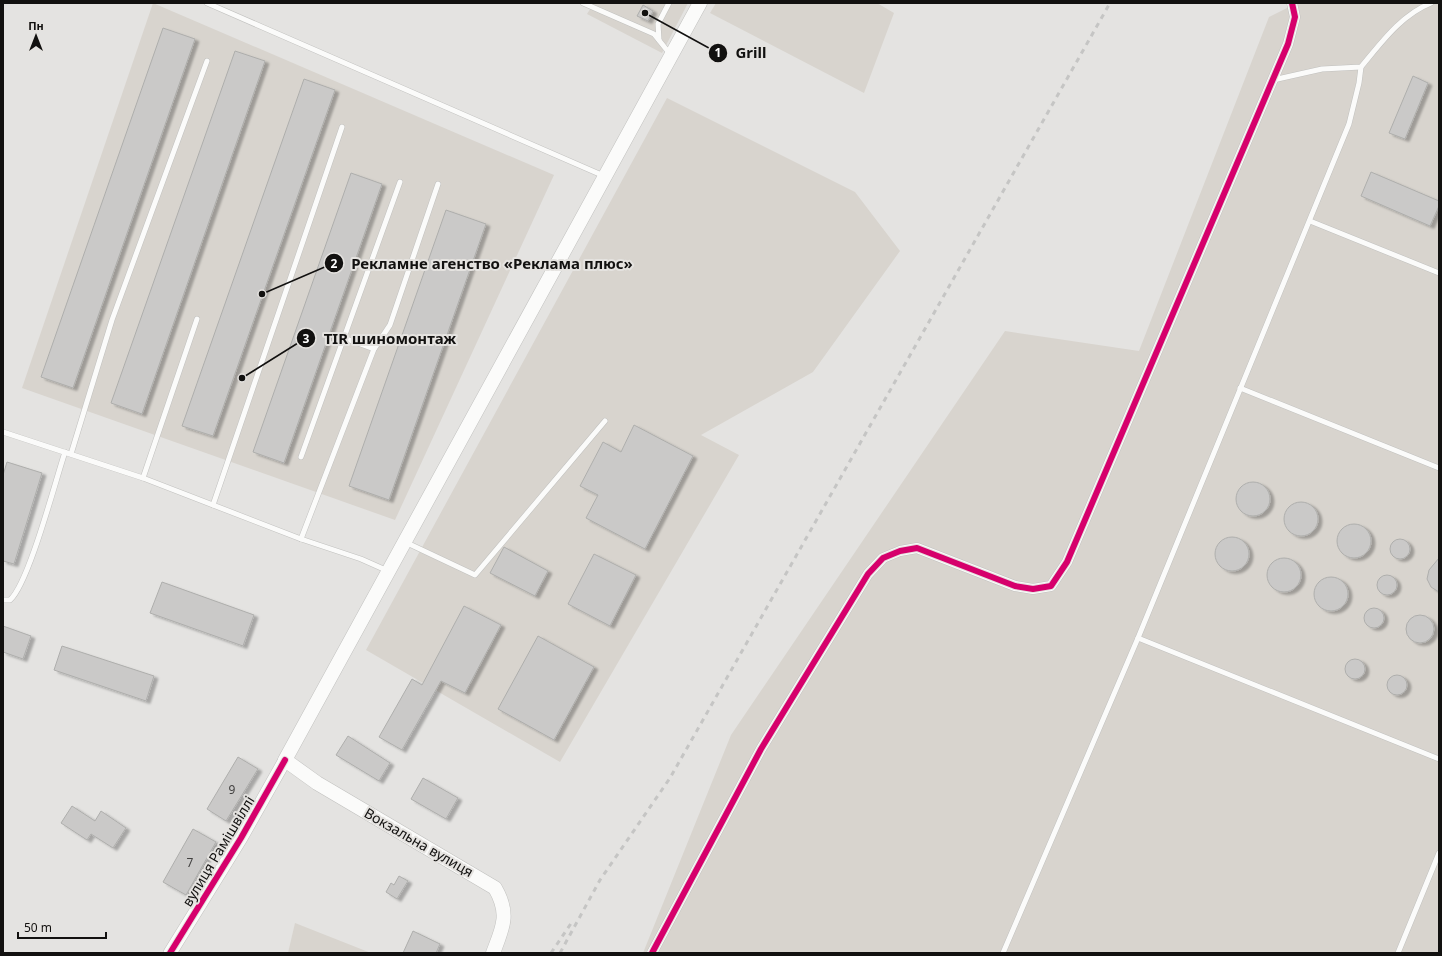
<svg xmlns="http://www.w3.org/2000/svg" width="1442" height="956" font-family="'Noto Sans',sans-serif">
	<defs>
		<filter id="shadow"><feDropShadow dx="4" dy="2.5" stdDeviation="1" flood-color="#0004"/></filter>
	</defs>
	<rect width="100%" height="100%" fill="#e4e3e1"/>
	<g fill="#d8d4ce">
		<polygon points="153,3 554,175 395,520 22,388"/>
		<polygon points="594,3 688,3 662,53 587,14"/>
		<polygon points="716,3 877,3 894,13 864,93 710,13"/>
		<polygon points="1297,3 1439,3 1439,953 643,953 731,735 1005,331 1139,351 1269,17"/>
		<polygon points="667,98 855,192 900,251 813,372 701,435 739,455 560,762 366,650"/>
		<polygon points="295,923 371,953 288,953"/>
	</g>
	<g fill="#cac9c8" stroke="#aeaeac" filter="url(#shadow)">
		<polygon points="643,5 653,11 648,21 637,16"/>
		<polygon points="163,28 195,39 73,388 41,377"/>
		<polygon points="235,51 265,61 142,414 111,403"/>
		<polygon points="1413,76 1428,83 1405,139 1389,133"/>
		<polygon points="304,79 335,90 213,436 182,426"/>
		<polygon points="1371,172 1439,201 1439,206 1430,226 1361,196"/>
		<polygon points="351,173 382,184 284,463 253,452"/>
		<polygon points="446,210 486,224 389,500 349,486"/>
		<polygon points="634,425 693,456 645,549 586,518 598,495 580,486 603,442 621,452"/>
		<polygon points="7,462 42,473 14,564 3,561 3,475"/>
		<circle cx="1253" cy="499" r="17"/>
		<circle cx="1301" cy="519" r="17"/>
		<circle cx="1354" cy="541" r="17"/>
		<circle cx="1232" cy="554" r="17"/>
		<circle cx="1400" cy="549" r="10"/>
		<polygon points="504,547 548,571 535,596 490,573"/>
		<polygon points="594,554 636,575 610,626 568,604"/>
		<polygon points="1439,558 1439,592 1431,587 1427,579 1429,570"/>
		<circle cx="1284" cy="575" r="17"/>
		<circle cx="1387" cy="585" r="10"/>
		<circle cx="1331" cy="594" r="17"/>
		<polygon points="162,582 254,615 243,646 150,613"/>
		<polygon points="464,606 501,625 465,693 441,681 402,750 379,737 412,679 422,685"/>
		<circle cx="1374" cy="618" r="10"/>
		<circle cx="1420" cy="629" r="14"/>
		<polygon points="3,626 31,636 23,659 3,652"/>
		<polygon points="538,636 594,667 554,740 498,709"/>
		<polygon points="62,646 154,676 146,701 54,670"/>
		<circle cx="1355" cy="669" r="10"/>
		<circle cx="1397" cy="685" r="10"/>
		<polygon points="348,736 390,763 379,781 336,755"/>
		<polygon points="238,757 258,769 226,821 207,809"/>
		<polygon points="423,778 458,798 446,819 411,799"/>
		<polygon points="72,806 95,821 101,811 126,828 113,848 91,834 87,840 61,823"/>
		<polygon points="193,829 216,842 186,895 163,882"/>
		<polygon points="399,876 408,881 397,899 386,892 391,883 394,885"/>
		<polygon points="413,931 440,944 436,953 403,953"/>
	</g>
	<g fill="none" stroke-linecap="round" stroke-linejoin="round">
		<g stroke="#c1c1bf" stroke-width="6">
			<g id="service">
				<polyline points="207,3 604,176"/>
				<polyline points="583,3 654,34 670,54"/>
				<polyline points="659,40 658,24 669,3"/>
				<path d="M1273,80l49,-11 39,-2c20,-24 40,-52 70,-64"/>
				<polyline points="1310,221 1439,273"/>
				<polyline points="344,338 374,349"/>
				<polyline points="1240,388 1439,468"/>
				<polyline points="3,432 143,478 301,539 361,559 388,571"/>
				<polyline points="71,454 112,320 207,61"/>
				<polyline points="301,457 400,182"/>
				<polyline points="143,478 197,319"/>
				<polyline points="213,505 342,127"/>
				<polyline points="301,539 374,349 390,325 438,184"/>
				<polyline points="405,542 475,575 605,421"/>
				<path d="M3,600h7c19,-17 45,-118 55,-148"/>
				<polyline points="1138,638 1439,759"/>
				<polyline points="1003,953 1138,638 1349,124 1359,83 1361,67"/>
				<polyline points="1398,953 1439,853"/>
			</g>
		</g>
		<g stroke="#c1c1bf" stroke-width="11">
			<polyline id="minor" points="652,953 761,749 868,574 883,558 900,551 917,548 1015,586 1033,589 1051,586 1067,562 1288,44 1295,17 1292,3"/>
		</g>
		<g stroke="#c1c1bf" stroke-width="14">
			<polyline id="tertiary" points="170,953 241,838 285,760"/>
		</g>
		<g stroke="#c1c1bf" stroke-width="15">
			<path id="secondary" d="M493,953c10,-26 17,-39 2,-65l-178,-105 -32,-23 415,-757"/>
		</g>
		<use href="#service" stroke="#fbfbfa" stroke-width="5"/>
		<use href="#minor" stroke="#fbfbfa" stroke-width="10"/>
		<use href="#tertiary" stroke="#fbfbfa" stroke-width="13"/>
		<use href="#secondary" stroke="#fbfbfa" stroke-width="14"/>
		<g stroke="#c5c5c4" stroke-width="3" stroke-dasharray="5 5" stroke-linecap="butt">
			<polyline points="551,953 572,922"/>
			<polyline points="560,953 600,880 670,778 1110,3"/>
		</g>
		<g stroke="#e5e3e0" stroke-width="8">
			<g id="cycleway">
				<polyline points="170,953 241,838 285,760"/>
				<polyline points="652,953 761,749 868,574 883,558 900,551 917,548 1015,586 1033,589 1051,586 1067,562 1288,44 1295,17 1292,3"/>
			</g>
		</g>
		<use href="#cycleway" stroke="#d6006c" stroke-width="6"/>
	</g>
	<g text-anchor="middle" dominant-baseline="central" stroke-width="4" stroke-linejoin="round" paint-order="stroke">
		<g font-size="12" fill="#424140">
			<text x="232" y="789">9</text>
			<text x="190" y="862">7</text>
		</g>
		<g font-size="14" fill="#121110" stroke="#e5e3e0">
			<text transform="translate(419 842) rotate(30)">Вокзальна вулиця</text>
			<text transform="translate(218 851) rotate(-59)">вулиця Рамішвіллі</text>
		</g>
	</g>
	<path fill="none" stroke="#121110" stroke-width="1.5" d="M645 13L718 53M262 294L334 263M242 378L306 338"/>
	<g fill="#121110" stroke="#e5e3e0" stroke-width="1.5">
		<circle cx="645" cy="13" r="4"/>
		<circle cx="262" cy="294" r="4"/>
		<circle cx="242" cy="378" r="4"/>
		<circle cx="718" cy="53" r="10"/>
		<circle cx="334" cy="263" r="10"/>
		<circle cx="306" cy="338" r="10"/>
	</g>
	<g font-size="12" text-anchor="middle" font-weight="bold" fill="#fff">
		<text x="718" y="57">1</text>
		<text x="334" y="268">2</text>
		<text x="306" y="343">3</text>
	</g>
	<g font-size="15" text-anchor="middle" font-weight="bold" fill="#121110" stroke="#e5e3e0" stroke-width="4" stroke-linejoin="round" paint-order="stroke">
		<text x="751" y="58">Grill</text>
		<text x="492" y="269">Рекламне агенство «Реклама плюс»</text>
		<text x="390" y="344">TIR шиномонтаж</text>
	</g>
	<rect width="1442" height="956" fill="none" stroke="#121110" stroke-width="8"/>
	<g transform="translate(36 36)" stroke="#e5e3e0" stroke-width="3" paint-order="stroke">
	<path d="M0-3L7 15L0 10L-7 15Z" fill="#121110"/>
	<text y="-6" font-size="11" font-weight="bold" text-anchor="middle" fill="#121110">Пн</text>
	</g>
	<path d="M18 932v6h88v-6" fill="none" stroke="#121110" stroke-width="2"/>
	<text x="24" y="932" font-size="12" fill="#121110" stroke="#e5e3e0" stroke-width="3" paint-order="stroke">50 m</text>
</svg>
